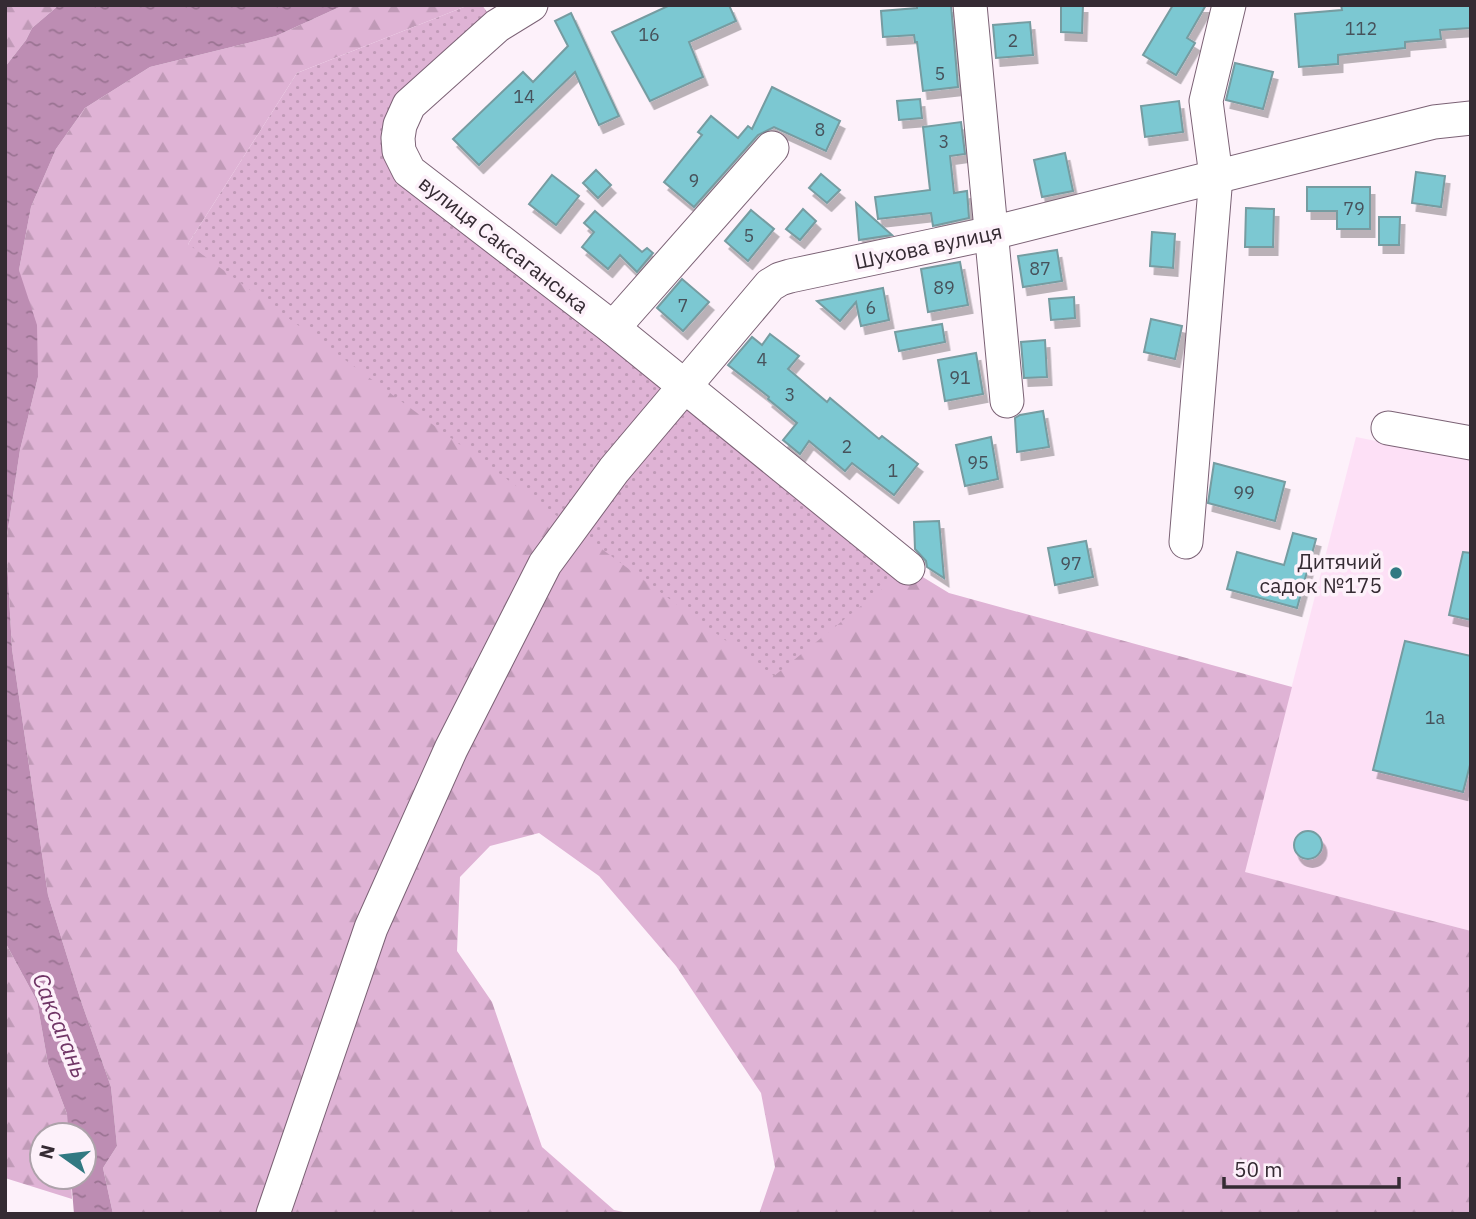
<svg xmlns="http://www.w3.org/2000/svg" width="1476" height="1219" font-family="'IBM Plex Sans',sans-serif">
	<defs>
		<pattern id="forest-firs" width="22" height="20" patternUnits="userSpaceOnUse" patternTransform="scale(1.75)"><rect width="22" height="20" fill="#dfb3d5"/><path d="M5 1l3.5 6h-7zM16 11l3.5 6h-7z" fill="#c09ab7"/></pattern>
		<pattern id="garden-dots" width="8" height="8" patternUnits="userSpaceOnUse" patternTransform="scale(1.75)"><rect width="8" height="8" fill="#dfb3d5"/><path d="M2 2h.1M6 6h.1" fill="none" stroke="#c09ab7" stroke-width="1.8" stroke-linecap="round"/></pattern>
		<pattern id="water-ripples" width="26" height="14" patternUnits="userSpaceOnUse" patternTransform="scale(1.75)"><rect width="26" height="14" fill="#bd8db3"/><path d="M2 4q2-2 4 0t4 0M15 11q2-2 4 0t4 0" fill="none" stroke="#9a7392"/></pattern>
		<filter id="shadow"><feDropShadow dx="4.5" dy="8" stdDeviation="0" flood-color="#0004"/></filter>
	</defs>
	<rect width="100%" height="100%" fill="#fdf1fa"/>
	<polygon fill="#fde0f6" points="1356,437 1471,460 1471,931 1244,872"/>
	<g fill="url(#forest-firs)">
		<polygon points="5,5 59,5 32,28 26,40 5,67"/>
		<polygon points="344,5 469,5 297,73 188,244 908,568 949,593 1292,687 1245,872 1471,931 1471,1214 759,1214 775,1167 761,1093 676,966 599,876 539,833 490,846 460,877 457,951 492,1002 542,1147 614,1210 633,1214 113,1214 103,1168 117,1146 111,1087 80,998 48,895 12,649 6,542 20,450 38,377 19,270 31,207 56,149 85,108 150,67 276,36"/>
		<polygon points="5,942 37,1001 48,1064 67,1114 68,1135 42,1135 42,1177 71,1177 72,1199 5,1178"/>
	</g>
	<polygon fill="url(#garden-dots)" points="469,5 482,5 497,26 409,105 399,151 908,568 774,676 188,244 297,73"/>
	<polygon fill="url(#water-ripples)" points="59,5 344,5 276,36 150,67 85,108 56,149 31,207 19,270 37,325 38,377 20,450 6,542 12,649 48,895 80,998 111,1087 117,1146 103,1168 113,1214 74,1214 71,1177 84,1177 84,1135 68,1135 67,1114 48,1064 37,1001 5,942 5,67 26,40 32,28"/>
	<g fill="#7cc8d2" stroke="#769ca1" stroke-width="2" filter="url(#shadow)">
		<polygon points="670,5 729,5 736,21 689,42 703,77 650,101 612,32"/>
		<polygon points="917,5 951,5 958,87 923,91 917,42 915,42 914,35 883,37 881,11 917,8"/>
		<polygon points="1061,5 1083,5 1082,33 1061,32"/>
		<polygon points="1173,5 1206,5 1187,38 1195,43 1176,75 1143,55"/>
		<polygon points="1341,5 1471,5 1471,28 1440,30 1441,39 1405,42 1405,48 1338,55 1338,64 1299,67 1295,14 1342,10"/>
		<polygon points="571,13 619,116 599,125 575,72 479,165 453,139 523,72 533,82 568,46 555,21"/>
		<polygon points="1030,22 1033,55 996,58 993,25"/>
		<polygon points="1235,63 1273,72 1263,109 1226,100"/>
		<polygon points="772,87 840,121 826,151 774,127 758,135 694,207 664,182 702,135 698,132 711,116 738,138 748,126 752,129"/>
		<polygon points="920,99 922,118 899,120 897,101"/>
		<polygon points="1179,101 1183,132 1145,137 1141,106"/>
		<polygon points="961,122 965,154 950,156 954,193 967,191 969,218 933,226 931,213 878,219 875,197 930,190 923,127"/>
		<polygon points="1065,153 1073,191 1042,197 1034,160"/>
		<polygon points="596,170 611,185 598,198 583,183"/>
		<polygon points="1416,172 1445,176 1441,207 1412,203"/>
		<polygon points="821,174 840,190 827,203 809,188"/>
		<polygon points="552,175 579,196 556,225 529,204"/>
		<polygon points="1307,187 1370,187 1370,229 1337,229 1337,211 1307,211"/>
		<polygon points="856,203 892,235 859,240"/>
		<polygon points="1246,208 1274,209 1273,247 1245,247"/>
		<polygon points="803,209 816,221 800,240 786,229"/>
		<polygon points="751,210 774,229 748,261 725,241"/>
		<polygon points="595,211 642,252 647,248 653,253 637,272 620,255 608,269 582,247 594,232 584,223"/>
		<polygon points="1379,217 1400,217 1399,245 1379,245"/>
		<polygon points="1152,232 1175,234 1173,268 1150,266"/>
		<polygon points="1057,250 1062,281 1023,287 1018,256"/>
		<polygon points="960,262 968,305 928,312 921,269"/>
		<polygon points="682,279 709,302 683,331 657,308"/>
		<polygon points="883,288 889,320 861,326 856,302 840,321 817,301"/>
		<polygon points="1074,297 1075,318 1051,320 1049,299"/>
		<polygon points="1151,319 1182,326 1175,359 1144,352"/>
		<polygon points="942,324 945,342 899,351 895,332"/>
		<polygon points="770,334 799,356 788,369 827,402 830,398 879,439 882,436 918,464 894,495 852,463 845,471 809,441 800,454 783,440 797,423 768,399 769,397 728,365 752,337 762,345"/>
		<polygon points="1045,340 1047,377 1024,378 1021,342"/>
		<polygon points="976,353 983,394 945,401 938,360"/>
		<polygon points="1043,411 1049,447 1017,452 1015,418 1020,415"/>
		<polygon points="991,437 998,479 965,486 956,445"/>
		<polygon points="1214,463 1285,482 1275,521 1208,503"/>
		<polygon points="939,521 944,578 927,567 926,561 915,549 914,522"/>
		<polygon points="1293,533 1316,539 1297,608 1227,589 1237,552 1284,565"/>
		<polygon points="1086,541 1093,577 1055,585 1048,548"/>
		<polygon points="1463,552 1471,553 1471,620 1449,615"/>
		<polygon points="1405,641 1471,656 1471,761 1463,792 1373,770"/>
		<circle cx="1308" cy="845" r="14"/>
	</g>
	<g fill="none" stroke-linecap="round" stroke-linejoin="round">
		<g stroke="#7b6275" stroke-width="35">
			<g id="minor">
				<polyline points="531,5 497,26 409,105 400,125 398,138 399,151 409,171 613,328 908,568"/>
				<polyline points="970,5 1007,401"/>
				<polyline points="613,328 772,148"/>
				<polyline points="1388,428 1471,443"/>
				<polyline points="1186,542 1216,176 1206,101 1229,5"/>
				<polyline points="273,1214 371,928 451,749 545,564 614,470 770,285 780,279 790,276 992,233 1434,122 1471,118"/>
			</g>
		</g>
		<use href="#minor" stroke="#fff" stroke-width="33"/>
	</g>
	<circle fill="#317982" stroke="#fdf1fa" stroke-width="2.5" cx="1396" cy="573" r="7"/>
	<g text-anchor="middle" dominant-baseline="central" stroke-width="7" stroke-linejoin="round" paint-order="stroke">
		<g font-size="18" fill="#47525b">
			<text x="1361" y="28">112</text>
			<text x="649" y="34">16</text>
			<text x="1013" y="40">2</text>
			<text x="940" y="73">5</text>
			<text x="524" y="96">14</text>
			<text x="820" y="129">8</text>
			<text x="944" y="141">3</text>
			<text x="694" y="180">9</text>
			<text x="1354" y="208">79</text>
			<text x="749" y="235">5</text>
			<text x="1040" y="268">87</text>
			<text x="944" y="287">89</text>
			<text x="683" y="305">7</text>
			<text x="871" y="307">6</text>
			<text x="762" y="359">4</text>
			<text x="960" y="377">91</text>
			<text x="790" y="394">3</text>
			<text x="847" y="446">2</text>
			<text x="978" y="462">95</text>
			<text x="893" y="470">1</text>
			<text x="1244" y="492">99</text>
			<text x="1071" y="563">97</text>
			<text x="1435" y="717">1а</text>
		</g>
		<g font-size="21" fill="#352b33" stroke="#fdf1fa">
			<text transform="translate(504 244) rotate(38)">вулиця Саксаганська</text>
			<text transform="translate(928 246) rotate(-12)">Шухова вулиця</text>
		</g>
		<g font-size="21" fill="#352b33" stroke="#fdf1fa" text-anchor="end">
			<text x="1382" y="561">Дитячий<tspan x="1382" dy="24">садок №175</tspan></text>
		</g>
		<g font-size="23" font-style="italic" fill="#703566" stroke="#fdf1fa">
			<text transform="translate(61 1025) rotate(68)">Саксагань</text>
		</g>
	</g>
	<rect width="1476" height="1219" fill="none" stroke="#352b33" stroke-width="14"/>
	<g transform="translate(63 1156) rotate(284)"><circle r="33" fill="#fdf1fa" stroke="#ada2aa" stroke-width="2"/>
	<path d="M0-5L12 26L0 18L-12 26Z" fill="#317982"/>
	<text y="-10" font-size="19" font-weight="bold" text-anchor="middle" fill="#352b33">N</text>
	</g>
	<path d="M1224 1177v10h175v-10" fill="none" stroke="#352b33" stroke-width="3.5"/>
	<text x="1234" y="1177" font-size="21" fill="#352b33" stroke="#fdf1fa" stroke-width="5" paint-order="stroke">50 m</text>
</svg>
